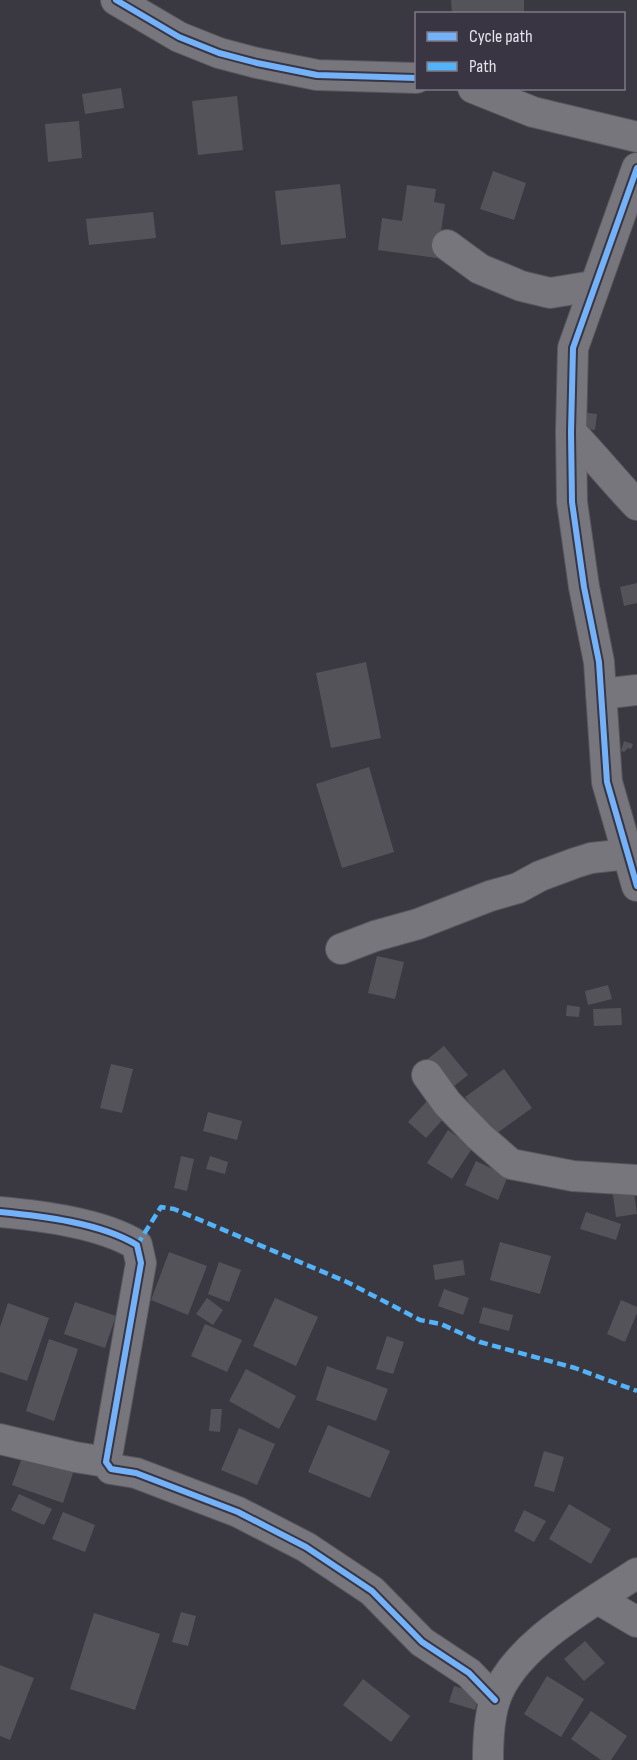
<svg xmlns="http://www.w3.org/2000/svg" width="637" height="1760" font-family="'Sofia Sans Condensed',sans-serif">
	<rect width="100%" height="100%" fill="#3a3840"/>
	<g fill="#55535a">
		<polygon points="451,0 524,0 524,14 452,14"/>
		<polygon points="121,88 124,108 85,114 82,94"/>
		<polygon points="237,96 243,150 198,155 192,101"/>
		<polygon points="79,121 82,158 48,162 45,124"/>
		<polygon points="493,171 526,183 514,220 480,209"/>
		<polygon points="340,184 346,238 281,245 275,191"/>
		<polygon points="407,185 436,189 434,202 445,204 437,258 378,250 382,218 402,221"/>
		<polygon points="153,212 156,238 89,245 86,219"/>
		<polygon points="581,412 597,414 595,430 580,428"/>
		<polygon points="637,583 637,603 624,606 620,587"/>
		<polygon points="366,662 381,738 331,748 316,673"/>
		<polygon points="624,741 633,744 631,749 628,748 624,752 621,751"/>
		<polygon points="369,767 394,852 342,868 316,784"/>
		<polygon points="377,956 404,962 395,999 368,993"/>
		<polygon points="608,985 612,999 588,1005 585,991"/>
		<polygon points="567,1005 580,1007 579,1017 566,1016"/>
		<polygon points="621,1008 622,1025 594,1026 593,1009"/>
		<polygon points="444,1046 468,1075 448,1091 424,1062"/>
		<polygon points="111,1064 133,1069 122,1113 100,1108"/>
		<polygon points="504,1069 532,1108 493,1136 465,1097"/>
		<polygon points="427,1101 445,1117 426,1138 408,1122"/>
		<polygon points="208,1112 242,1121 237,1140 203,1131"/>
		<polygon points="448,1130 473,1147 452,1179 427,1163"/>
		<polygon points="181,1156 194,1159 187,1191 174,1188"/>
		<polygon points="210,1156 228,1162 225,1174 206,1169"/>
		<polygon points="476,1161 508,1176 498,1200 465,1185"/>
		<polygon points="633,1185 637,1214 616,1217 612,1188"/>
		<polygon points="586,1212 621,1224 616,1240 580,1229"/>
		<polygon points="500,1242 551,1256 540,1294 490,1280"/>
		<polygon points="169,1252 207,1266 188,1315 151,1300"/>
		<polygon points="463,1260 465,1275 435,1280 433,1265"/>
		<polygon points="219,1262 241,1270 229,1302 208,1294"/>
		<polygon points="444,1289 469,1298 463,1315 438,1306"/>
		<polygon points="207,1298 223,1310 213,1325 196,1314"/>
		<polygon points="275,1298 318,1317 296,1366 253,1346"/>
		<polygon points="621,1300 637,1307 637,1313 625,1342 607,1334"/>
		<polygon points="75,1302 116,1316 105,1348 64,1334"/>
		<polygon points="8,1303 49,1318 27,1381 0,1372 0,1327"/>
		<polygon points="483,1307 513,1315 509,1331 479,1323"/>
		<polygon points="205,1324 242,1340 227,1372 191,1356"/>
		<polygon points="387,1336 404,1342 393,1374 376,1369"/>
		<polygon points="49,1339 78,1349 54,1421 26,1411"/>
		<polygon points="327,1366 388,1389 376,1421 316,1400"/>
		<polygon points="246,1369 296,1396 279,1429 229,1401"/>
		<polygon points="211,1409 222,1409 220,1432 209,1431"/>
		<polygon points="328,1425 390,1451 370,1498 308,1472"/>
		<polygon points="239,1428 275,1444 257,1485 221,1470"/>
		<polygon points="544,1451 564,1457 554,1492 534,1486"/>
		<polygon points="23,1455 73,1473 63,1503 12,1485"/>
		<polygon points="19,1494 52,1509 44,1525 11,1510"/>
		<polygon points="569,1504 611,1529 591,1564 549,1539"/>
		<polygon points="524,1510 546,1521 534,1542 514,1531"/>
		<polygon points="63,1512 95,1525 85,1552 52,1539"/>
		<polygon points="181,1612 196,1616 188,1646 172,1642"/>
		<polygon points="94,1613 160,1634 135,1710 70,1689"/>
		<polygon points="585,1641 605,1663 584,1681 564,1659"/>
		<polygon points="0,1665 34,1678 10,1740 0,1736"/>
		<polygon points="547,1676 584,1699 561,1737 524,1714"/>
		<polygon points="363,1679 410,1716 391,1742 343,1705"/>
		<polygon points="454,1686 480,1694 475,1710 449,1702"/>
		<polygon points="591,1711 627,1736 611,1760 601,1760 571,1739"/>
	</g>
	<g fill="none" stroke-linecap="round" stroke-linejoin="round">
		<g stroke="#59575e" stroke-width="32">
			<g id="minor">
				<polyline points="116,0 179,37 219,53 257,63 317,75 416,78"/>
				<polyline points="473,88 533,112 637,137"/>
				<polyline points="637,168 573,348 571,432 572,502 584,587 599,662 607,782 637,886"/>
				<polyline points="447,245 480,269 521,286 550,293 593,286"/>
				<path d="M571,432c23,24 43,49 66,73"/>
				<polyline points="601,694 637,690"/>
				<polyline points="341,949 375,936 418,924 490,896 518,888 540,876 575,863 591,858 628,854"/>
				<polyline points="427,1075 447,1103 480,1137 511,1164 573,1176 637,1180"/>
				<path d="M0,1212c42,4 101,11 137,33l4,18 -35,199 5,7 25,4 102,39 68,35 66,44 50,51 47,31 26,27"/>
				<polyline points="0,1439 75,1457 106,1462"/>
				<polyline points="598,1599 637,1622"/>
				<path d="M488,1760c0,-19 1,-42 7,-60 18,-55 96,-96 142,-127"/>
			</g>
		</g>
		<use href="#minor" stroke="#77767c" stroke-width="30"/>
		<polyline stroke="#52b3f8" stroke-width="4.5" stroke-dasharray="9 4.5" stroke-linecap="butt" points="137,1245 161,1207 174,1209 347,1282 420,1320 441,1324 480,1342 575,1368 637,1391"/>
		<g stroke="#393543" stroke-width="10">
			<g id="cycleway">
				<polyline points="116,0 179,37 219,53 257,63 317,75 416,78"/>
				<polyline points="637,168 573,348 571,432 572,502 584,587 599,662 607,782 637,886"/>
				<path d="M0,1212c42,4 101,11 137,33l4,18 -35,199 5,7 25,4 102,39 68,35 66,44 50,51 47,31 26,27"/>
			</g>
		</g>
		<use href="#cycleway" stroke="#73b2f8" stroke-width="6"/>
	</g>
	<rect x="415" y="12" width="210" height="78" fill="#393543" stroke="#7d7a86" stroke-width="1.5"/>
	<rect x="427" y="32" width="30" height="9" fill="#73b2f8" stroke="#7d7a86" stroke-width="1.5"/>
	<text x="469" y="42" font-size="18" fill="#e4e2eb">Cycle path</text>
	<rect x="427" y="62" width="30" height="9" fill="#52b3f8" stroke="#7d7a86" stroke-width="1.5"/>
	<text x="469" y="72" font-size="18" fill="#e4e2eb">Path</text>
</svg>
